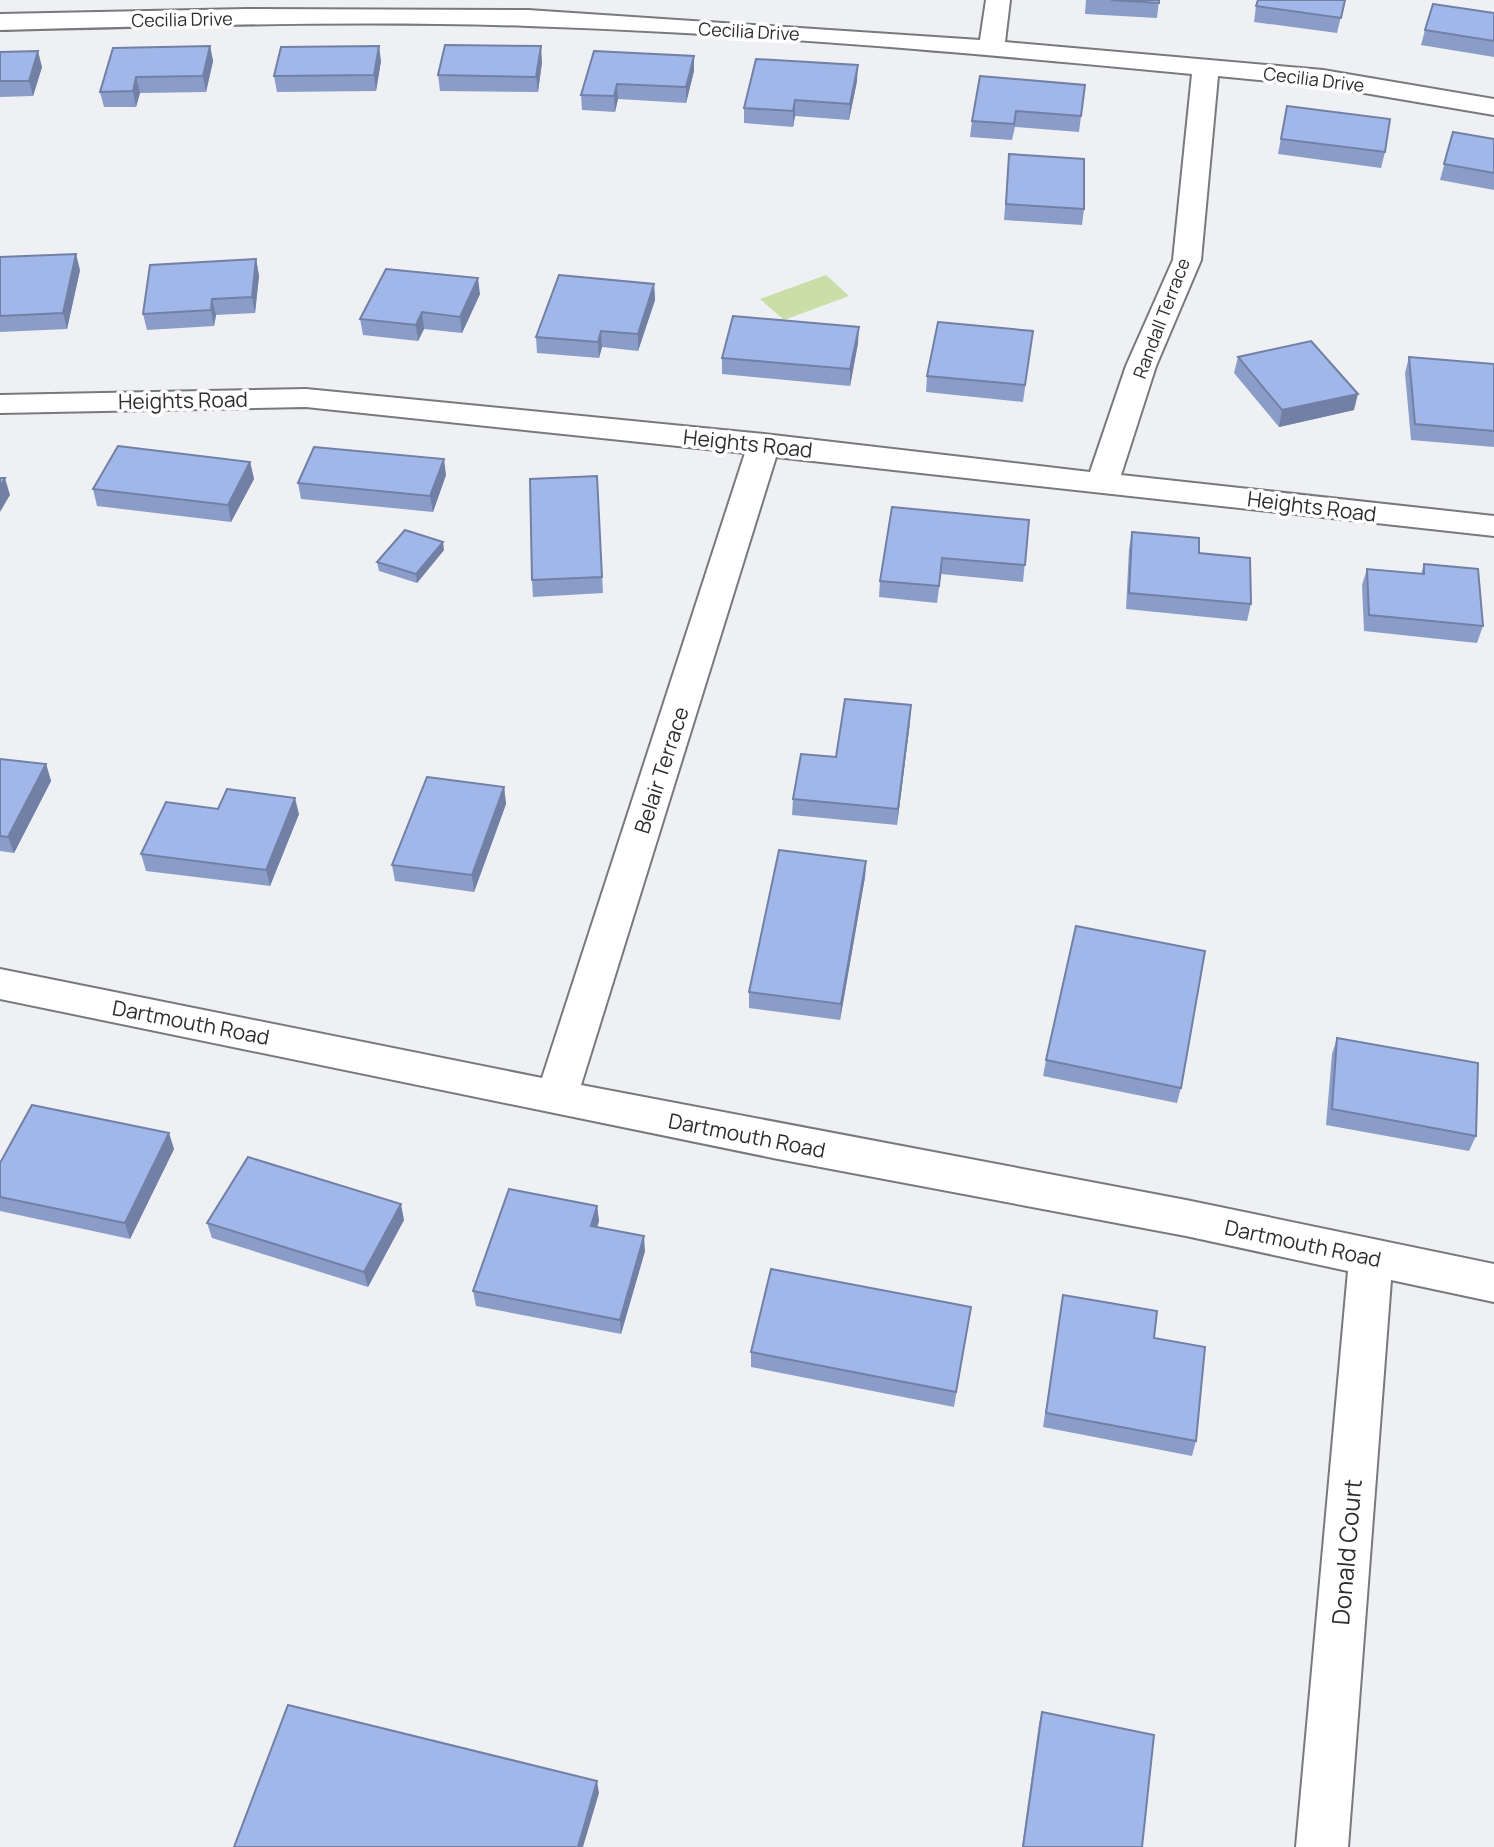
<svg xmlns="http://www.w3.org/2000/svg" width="1494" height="1847" font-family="Manrope,sans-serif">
	<rect width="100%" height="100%" fill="#eef0f4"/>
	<polygon fill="#cadea8" points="826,275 849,296 784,320 760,299"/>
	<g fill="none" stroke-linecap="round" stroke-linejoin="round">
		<g stroke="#78797d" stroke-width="4">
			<path id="minor" d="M986,0h24l-5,42 318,28 171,29v16l-171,-29 -105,-10 -17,184 -45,106 -35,109 373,41v20l-718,-79 -195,628 605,115 308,64v38l-103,-22 -43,567h-52l52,-576 -162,-35 -408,-77 -778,-160v-30l542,109 203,-625 -439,-46 -306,6v-18l306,-6 458,45 326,38 36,-106 47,-106 19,-186c-220,-21 -442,-41 -664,-48 -176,-6 -352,0 -528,4v-16l246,-5 282,1 452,30z"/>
		</g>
		<use href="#minor" fill="#fff" fill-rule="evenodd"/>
	</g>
	<g fill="#8a9dc9">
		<polygon points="1086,0 1159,0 1157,18 1085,14"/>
		<polygon points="1345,0 1337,33 1254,22 1256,6"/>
		<polygon points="1494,13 1494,57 1421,45 1425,30"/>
		<polygon points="210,46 213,61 206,92 140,93 136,107 104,107 100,92"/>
		<polygon points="0,52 42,67 33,96 0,97"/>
		<polygon points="694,56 694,71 686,103 618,99 615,112 582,110 581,95"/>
		<polygon points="381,61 376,91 277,92 274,76"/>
		<polygon points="542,62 538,92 440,91 438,75"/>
		<polygon points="857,81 849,120 795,116 793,127 744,123 744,108"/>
		<polygon points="1085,85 1079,132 1015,127 1012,140 970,137 972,121"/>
		<polygon points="1287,106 1385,152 1381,168 1278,154"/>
		<polygon points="1453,132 1494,139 1494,190 1440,180"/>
		<polygon points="1009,154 1084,209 1082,225 1004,220"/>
		<polygon points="0,257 80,270 67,329 0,332"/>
		<polygon points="256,259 259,276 255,313 216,315 214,326 147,330 143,314"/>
		<polygon points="654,284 655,300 638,351 602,347 599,358 537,353 536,337"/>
		<polygon points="480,294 462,333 424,329 418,341 363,335 360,319"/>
		<polygon points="1033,331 1023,402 926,392 927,376"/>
		<polygon points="858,343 850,386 722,374 722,358"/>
		<polygon points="1238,357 1354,410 1279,427 1234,373"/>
		<polygon points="1409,357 1494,364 1494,447 1411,440 1405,373"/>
		<polygon points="250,462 254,479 231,522 97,506 93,489"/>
		<polygon points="446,475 433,512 301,499 298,483"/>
		<polygon points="597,476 603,593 533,597 532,580"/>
		<polygon points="1029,520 1023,582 941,574 937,603 879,597 880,581"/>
		<polygon points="1132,532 1199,553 1251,604 1247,621 1126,609 1129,549"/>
		<polygon points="444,550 417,583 379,571 377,562"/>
		<polygon points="1424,564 1483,626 1477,643 1364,631 1362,585 1367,569 1421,574"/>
		<polygon points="910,722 897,825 792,815 793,799 836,757"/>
		<polygon points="0,759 46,764 51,781 14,853 0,851"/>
		<polygon points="504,787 506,804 474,892 395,881 392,865"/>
		<polygon points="218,809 299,814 270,886 146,871 141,854"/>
		<polygon points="866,861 865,877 840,1020 749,1008 749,992"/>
		<polygon points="1337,1038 1476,1136 1469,1151 1326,1125 1332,1054"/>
		<polygon points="1046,1060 1181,1088 1177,1103 1043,1076"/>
		<polygon points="174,1149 130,1239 0,1211 0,1163"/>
		<polygon points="597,1206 599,1221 597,1227 645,1251 621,1334 476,1306 473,1291"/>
		<polygon points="404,1220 368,1287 212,1238 207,1223"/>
		<polygon points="1063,1295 1154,1338 1196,1441 1192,1456 1043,1427"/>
		<polygon points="971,1307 954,1407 751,1367 751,1352"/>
		<polygon points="1042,1712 1142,1847 1022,1847 1039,1724"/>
	</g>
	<g fill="#7180a4">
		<polygon points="210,46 213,61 206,92 203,76"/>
		<polygon points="379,46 381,61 376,91 374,75"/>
		<polygon points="541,46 542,62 538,92 536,77"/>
		<polygon points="38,51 42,67 33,96 29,81"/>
		<polygon points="694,56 694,71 686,103 686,87"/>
		<polygon points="858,65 857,81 849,120 850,104"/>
		<polygon points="136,77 140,93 136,107 133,91"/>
		<polygon points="617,84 618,99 615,112 614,96"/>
		<polygon points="795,100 795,116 793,127 793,111"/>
		<polygon points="76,254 80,270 67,329 63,313"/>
		<polygon points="256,259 259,276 255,313 252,297"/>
		<polygon points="478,278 480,294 462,333 460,317"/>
		<polygon points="654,284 655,300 638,351 638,334"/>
		<polygon points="212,299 216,315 214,326 211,310"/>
		<polygon points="422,312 424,329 418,341 416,325"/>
		<polygon points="859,327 858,343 850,386 850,369"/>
		<polygon points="601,331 602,347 599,358 598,342"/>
		<polygon points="1358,394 1354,410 1279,427 1282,410"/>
		<polygon points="444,459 446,475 433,512 430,496"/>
		<polygon points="250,462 254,479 231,522 228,505"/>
		<polygon points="5,478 10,495 0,512 0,487"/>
		<polygon points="443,542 444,550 417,583 416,574"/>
		<polygon points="911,705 910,722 897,825 898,809"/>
		<polygon points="46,764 51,781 14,853 8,837"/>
		<polygon points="504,787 506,804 474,892 472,875"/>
		<polygon points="295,798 299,814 270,886 266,870"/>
		<polygon points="866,861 865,877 840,1020 841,1004"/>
		<polygon points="169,1133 174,1149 130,1239 125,1223"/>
		<polygon points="401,1204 404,1220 368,1287 364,1272"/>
		<polygon points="597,1206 599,1221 592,1241 591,1226"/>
		<polygon points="644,1236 645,1251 621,1334 620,1320"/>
		<polygon points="597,1781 599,1793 583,1847 578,1847"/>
	</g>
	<g fill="#a1b7ea" stroke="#7180a4" stroke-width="2">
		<polygon points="1111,0 1159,0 1159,3"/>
		<polygon points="1258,0 1345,0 1341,18 1256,6"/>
		<polygon points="1433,4 1494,13 1494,41 1425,30"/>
		<polygon points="445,45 541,46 536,77 438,75"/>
		<polygon points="210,46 203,76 136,77 133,91 100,92 113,48"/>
		<polygon points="379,46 374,75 274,76 281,47"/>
		<polygon points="38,51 29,81 0,81 0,52"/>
		<polygon points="594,51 694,56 686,87 617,84 614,96 581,95"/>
		<polygon points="756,59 858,65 850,104 795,100 793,111 744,108"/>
		<polygon points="980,76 1085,85 1081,116 1016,111 1014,124 972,121"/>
		<polygon points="1287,106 1390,119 1385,152 1281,139"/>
		<polygon points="1453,132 1494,139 1494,173 1444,164"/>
		<polygon points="1009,154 1084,159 1084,209 1006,204"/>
		<polygon points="76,254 63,313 0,316 0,257"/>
		<polygon points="256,259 252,297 212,299 211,310 143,314 150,265"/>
		<polygon points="386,269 478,278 460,317 422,312 416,325 360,319"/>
		<polygon points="559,275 654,284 638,334 601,331 598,342 536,337"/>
		<polygon points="733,316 859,327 850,369 722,358"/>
		<polygon points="938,322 1033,331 1025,385 927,376"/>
		<polygon points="1311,341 1358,394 1282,410 1238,357"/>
		<polygon points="1409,357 1494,364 1494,431 1415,424"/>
		<polygon points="118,446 250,462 228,505 93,489"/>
		<polygon points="314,447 444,459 430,496 298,483"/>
		<polygon points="597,476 602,577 532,580 530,479"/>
		<polygon points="0,478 5,478 0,487"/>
		<polygon points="892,507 1029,520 1025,565 942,558 939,586 880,581"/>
		<polygon points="405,530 443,542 416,574 377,562"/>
		<polygon points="1132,532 1199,538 1199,553 1250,558 1251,604 1129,593"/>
		<polygon points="1424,564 1478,569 1483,626 1369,615 1367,569 1424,574"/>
		<polygon points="845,699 911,705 898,809 793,799 801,754 836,757"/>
		<polygon points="0,759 46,764 8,837 0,836"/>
		<polygon points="427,777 504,787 472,875 392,865"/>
		<polygon points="227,789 295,798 266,870 141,854 166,802 218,809"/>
		<polygon points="779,850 866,861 841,1004 749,992"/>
		<polygon points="1076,926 1205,951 1181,1088 1046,1060"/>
		<polygon points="1337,1038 1478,1063 1476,1136 1332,1109"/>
		<polygon points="32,1105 169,1133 125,1223 0,1197 0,1163"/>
		<polygon points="248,1157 401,1204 364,1272 207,1223"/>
		<polygon points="509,1189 597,1206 591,1226 644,1236 620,1320 473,1291"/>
		<polygon points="771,1269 971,1307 956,1392 751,1352"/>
		<polygon points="1063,1295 1157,1311 1154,1338 1205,1347 1196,1441 1046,1413"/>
		<polygon points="288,1705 597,1781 578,1847 234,1847"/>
		<polygon points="1042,1712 1154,1735 1142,1847 1023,1847"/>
	</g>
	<g text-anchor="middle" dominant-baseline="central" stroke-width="7" stroke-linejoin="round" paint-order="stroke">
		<g font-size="18" fill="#2c2d2e" stroke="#fff">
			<text transform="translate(182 19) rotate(-1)">Cecilia Drive</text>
			<text transform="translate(749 31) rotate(3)">Cecilia Drive</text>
			<text transform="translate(1314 79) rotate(7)">Cecilia Drive</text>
			<text transform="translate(1161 318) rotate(-69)">Randall Terrace</text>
		</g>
		<g font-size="21" fill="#2c2d2e" stroke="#fff">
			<text transform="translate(183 400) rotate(-1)">Heights Road</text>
			<text transform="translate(748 443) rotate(6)">Heights Road</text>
			<text transform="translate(1312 506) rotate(7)">Heights Road</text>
			<text transform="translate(661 770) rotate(-72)">Belair Terrace</text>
			<text transform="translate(191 1022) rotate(11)">Dartmouth Road</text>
			<text transform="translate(747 1135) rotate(11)">Dartmouth Road</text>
			<text transform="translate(1303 1243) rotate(12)">Dartmouth Road</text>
		</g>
		<g font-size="24" fill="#2c2d2e" stroke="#fff">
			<text transform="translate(1346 1552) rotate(-85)">Donald Court</text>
		</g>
	</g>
</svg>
